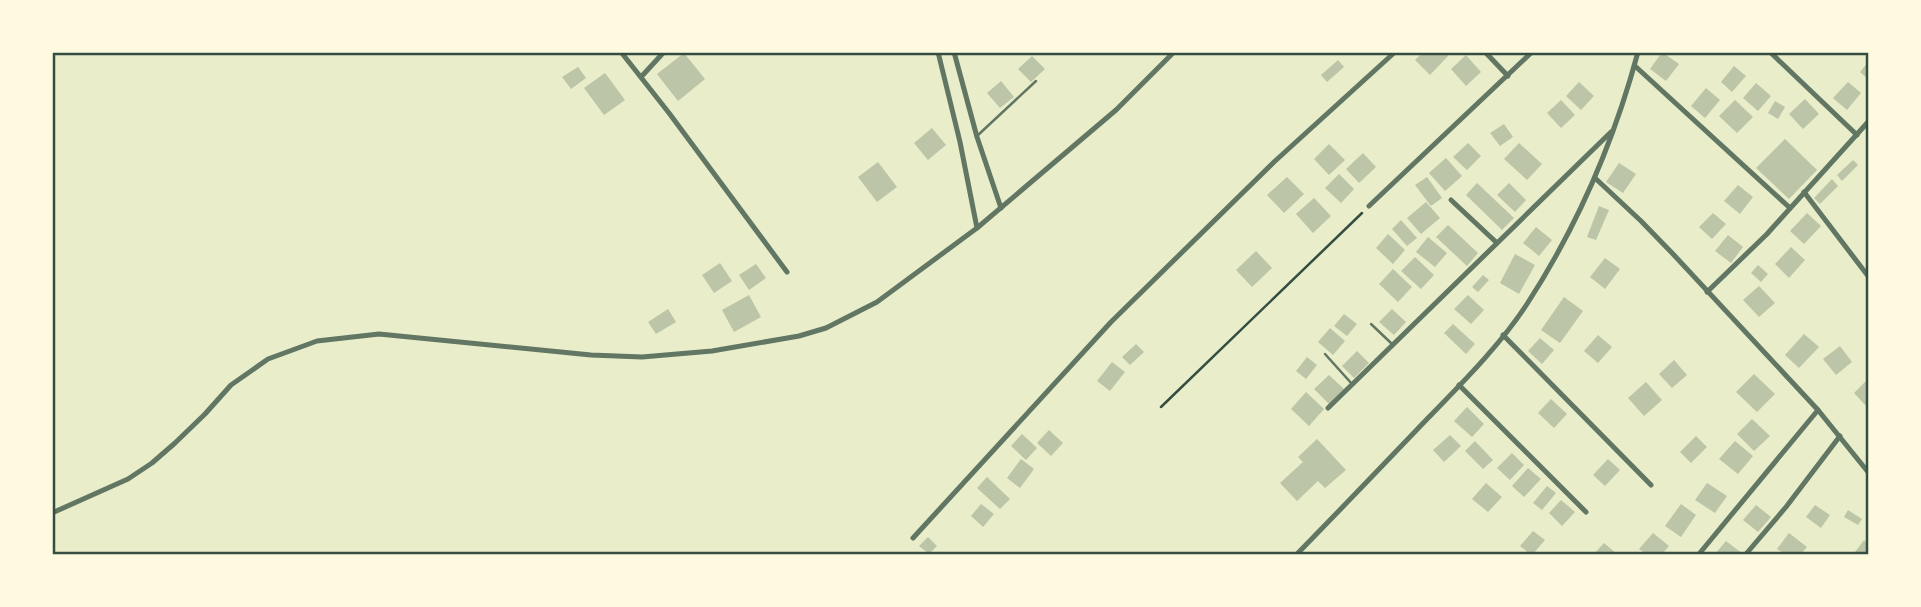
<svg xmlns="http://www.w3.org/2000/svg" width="1921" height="607" font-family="Montserrat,sans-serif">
	<rect width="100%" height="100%" fill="#e9edc9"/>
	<g fill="#bcc5a7">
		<polygon points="1423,52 1445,52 1448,56 1430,75 1415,60"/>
		<polygon points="1662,52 1679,64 1666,81 1650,69"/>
		<polygon points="684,53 705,79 678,101 657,74"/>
		<polygon points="1466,55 1481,72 1466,86 1451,69"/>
		<polygon points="1032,56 1045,69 1031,82 1018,69"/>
		<polygon points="1338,60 1344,67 1327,82 1321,75"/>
		<polygon points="1868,62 1868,79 1860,72"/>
		<polygon points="1734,66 1746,76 1732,92 1721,82"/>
		<polygon points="578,67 586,78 571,89 562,77"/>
		<polygon points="605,73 625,100 604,115 584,88"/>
		<polygon points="1001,81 1014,97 1000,108 987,93"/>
		<polygon points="1579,82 1594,96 1581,110 1566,96"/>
		<polygon points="1848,82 1861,93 1847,110 1833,98"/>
		<polygon points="1756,83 1771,96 1758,111 1743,98"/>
		<polygon points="1706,88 1720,100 1705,118 1691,106"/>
		<polygon points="1805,99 1819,114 1803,129 1789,114"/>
		<polygon points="1561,100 1575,115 1561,128 1547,113"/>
		<polygon points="1735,100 1753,117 1737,133 1719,116"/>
		<polygon points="1775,101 1785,107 1778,119 1768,113"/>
		<polygon points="1504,124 1513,137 1500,146 1490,133"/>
		<polygon points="932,128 946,145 928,160 914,143"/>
		<polygon points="1785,139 1817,170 1789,199 1756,168"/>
		<polygon points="1468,143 1481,156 1467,170 1453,157"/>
		<polygon points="1519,143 1542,164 1527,180 1504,159"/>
		<polygon points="1329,144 1345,160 1329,175 1314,159"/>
		<polygon points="1363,153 1376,167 1359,183 1346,169"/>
		<polygon points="1446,158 1462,176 1445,191 1429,173"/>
		<polygon points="1853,160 1858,165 1842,181 1837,175"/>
		<polygon points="878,162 897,187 877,202 858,177"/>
		<polygon points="1619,163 1636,174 1623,193 1606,182"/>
		<polygon points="1339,174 1354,189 1341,203 1325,188"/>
		<polygon points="1287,177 1304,194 1284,213 1267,195"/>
		<polygon points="1427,177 1442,198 1431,206 1415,185"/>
		<polygon points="1832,179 1838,186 1820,204 1814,198"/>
		<polygon points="1477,183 1514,218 1502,230 1466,195"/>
		<polygon points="1509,183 1526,200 1515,212 1497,195"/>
		<polygon points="1738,185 1753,197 1740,214 1724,201"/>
		<polygon points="1314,198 1331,216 1313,233 1296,214"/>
		<polygon points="1426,202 1440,218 1421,234 1407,218"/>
		<polygon points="1599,206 1609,210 1596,240 1587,237"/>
		<polygon points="1713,213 1726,224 1712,239 1699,227"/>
		<polygon points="1807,213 1821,226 1804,244 1790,231"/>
		<polygon points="1401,220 1417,238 1407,246 1392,229"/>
		<polygon points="1448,225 1478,253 1467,266 1436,237"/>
		<polygon points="1536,227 1552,240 1539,256 1523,243"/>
		<polygon points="1388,234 1405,250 1393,264 1376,248"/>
		<polygon points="1728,235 1743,247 1731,263 1715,251"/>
		<polygon points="1428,237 1447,253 1435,267 1416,252"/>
		<polygon points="1791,247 1805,260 1789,278 1775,264"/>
		<polygon points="1256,251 1272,268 1252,287 1236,270"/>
		<polygon points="1515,254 1535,265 1519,294 1500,283"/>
		<polygon points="1415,257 1434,275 1421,289 1401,271"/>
		<polygon points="1605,258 1620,269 1605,289 1590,277"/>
		<polygon points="720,263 732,281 714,293 702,275"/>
		<polygon points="756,264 766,278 749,290 739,275"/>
		<polygon points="1758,265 1768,274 1761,282 1751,273"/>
		<polygon points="1393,269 1412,287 1398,302 1379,284"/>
		<polygon points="1483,275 1489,280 1478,292 1472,287"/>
		<polygon points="1759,286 1775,303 1759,317 1743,300"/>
		<polygon points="749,295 761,317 734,332 722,310"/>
		<polygon points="1468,295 1484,310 1471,324 1454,309"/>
		<polygon points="1564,297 1583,311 1560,343 1541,330"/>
		<polygon points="668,309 676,322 656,334 648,322"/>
		<polygon points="1392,309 1406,322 1394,335 1379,322"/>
		<polygon points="1344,314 1357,324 1347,336 1334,326"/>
		<polygon points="1453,324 1475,344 1466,354 1444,333"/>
		<polygon points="1330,328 1345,341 1333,355 1318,342"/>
		<polygon points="1804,334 1819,347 1799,368 1785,355"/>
		<polygon points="1598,335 1612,347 1598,363 1584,351"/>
		<polygon points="1540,338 1554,350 1542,364 1528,351"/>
		<polygon points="1136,344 1144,352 1130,365 1122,357"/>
		<polygon points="1840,346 1852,362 1836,375 1823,359"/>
		<polygon points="1357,351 1369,363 1354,378 1342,366"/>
		<polygon points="1307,357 1317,365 1306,379 1296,371"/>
		<polygon points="1674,360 1687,375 1672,388 1659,374"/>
		<polygon points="1112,362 1125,372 1110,391 1097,381"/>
		<polygon points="1754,374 1775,394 1757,412 1736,392"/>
		<polygon points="1329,375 1344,389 1329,404 1314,389"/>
		<polygon points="1868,379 1868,408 1854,393"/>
		<polygon points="1646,382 1662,400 1644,416 1628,398"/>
		<polygon points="1306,392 1324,409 1309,426 1291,409"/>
		<polygon points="1551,399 1567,414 1554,428 1538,413"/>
		<polygon points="1467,407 1484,424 1472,437 1454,421"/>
		<polygon points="1752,419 1770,436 1754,451 1737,434"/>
		<polygon points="1049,430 1063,443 1051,456 1037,443"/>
		<polygon points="1022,434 1037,448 1026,460 1011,446"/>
		<polygon points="1450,435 1461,446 1444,462 1433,450"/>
		<polygon points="1696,436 1707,447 1691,463 1680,452"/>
		<polygon points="1317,439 1346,470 1325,488 1318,481 1297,501 1280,483 1303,462 1298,457"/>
		<polygon points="1475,441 1493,460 1483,469 1465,451"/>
		<polygon points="1735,441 1753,456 1738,474 1719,459"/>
		<polygon points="1512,453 1524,465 1510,480 1497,468"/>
		<polygon points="1021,459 1034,469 1020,488 1007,478"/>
		<polygon points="1608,459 1620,470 1605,486 1593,475"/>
		<polygon points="1528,468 1541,479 1524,497 1512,486"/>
		<polygon points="987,477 1010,499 1000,509 977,488"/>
		<polygon points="1486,483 1502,497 1488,512 1472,499"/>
		<polygon points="1707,483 1727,496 1715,513 1695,500"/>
		<polygon points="1547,486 1556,493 1542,510 1533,503"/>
		<polygon points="1561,500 1575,512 1562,526 1549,513"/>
		<polygon points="981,504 994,514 983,527 971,516"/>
		<polygon points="1681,504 1696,515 1681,537 1665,526"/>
		<polygon points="1756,505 1771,517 1758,532 1743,520"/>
		<polygon points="1815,505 1830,515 1821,528 1806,517"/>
		<polygon points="1848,510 1862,519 1858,525 1844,517"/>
		<polygon points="1533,531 1545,540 1533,554 1530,554 1520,546"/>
		<polygon points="1653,533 1669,546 1662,554 1646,554 1639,549"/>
		<polygon points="1789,533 1807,547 1801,554 1785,554 1777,549"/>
		<polygon points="928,537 937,546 929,554 919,546"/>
		<polygon points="1864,540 1868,544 1868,554 1858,554 1855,552"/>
		<polygon points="1726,541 1743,554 1715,554"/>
		<polygon points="1604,543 1617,554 1594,554"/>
	</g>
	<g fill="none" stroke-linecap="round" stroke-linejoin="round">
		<polyline stroke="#344e41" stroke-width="2.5" points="1161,407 1362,213"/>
		<g stroke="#617663" stroke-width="2.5">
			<polyline points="977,136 1036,81"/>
			<polyline points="1371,324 1391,343"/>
			<polyline points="1325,354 1352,384"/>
		</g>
		<g stroke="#617663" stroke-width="5">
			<polyline points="621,52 669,113 787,272"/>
			<polyline points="938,52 960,142 977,228"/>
			<polyline points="954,52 977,137 1001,208"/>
			<polyline points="1485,52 1508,76"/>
			<polyline points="1770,52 1857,135"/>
			<polyline points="1635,66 1790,208"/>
			<polyline points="641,77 664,52"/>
			<polyline points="1595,178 1641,221 1673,254 1818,410 1868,472"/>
			<polyline points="1804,192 1868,276"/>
			<polyline points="1451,200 1497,243"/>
			<polyline points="1369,206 1532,52"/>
			<polyline points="1707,292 1767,234 1868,122"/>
			<polyline points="1503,335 1651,485"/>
			<polyline points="1459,385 1586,512"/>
			<polyline points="1328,408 1611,132"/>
			<polyline points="52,513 128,479 152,463 175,443 205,414 231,385 268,359 317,341 379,334 591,355 642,357 712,351 799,336 826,328 877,302 977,228 1116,110 1174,52"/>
			<polyline points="913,538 1111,322 1274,162 1395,52"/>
			<path d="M1297,554c44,-45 88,-91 132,-137 34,-35 72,-73 98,-113 50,-77 87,-163 111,-252"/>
			<polyline points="1699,554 1818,410"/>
			<polyline points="1746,554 1786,507 1840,436"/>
		</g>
	</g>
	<rect width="1921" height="607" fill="none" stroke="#fefae0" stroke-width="108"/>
	<rect x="54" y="54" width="1813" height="499" fill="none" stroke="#344e41" stroke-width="2.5"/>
</svg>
